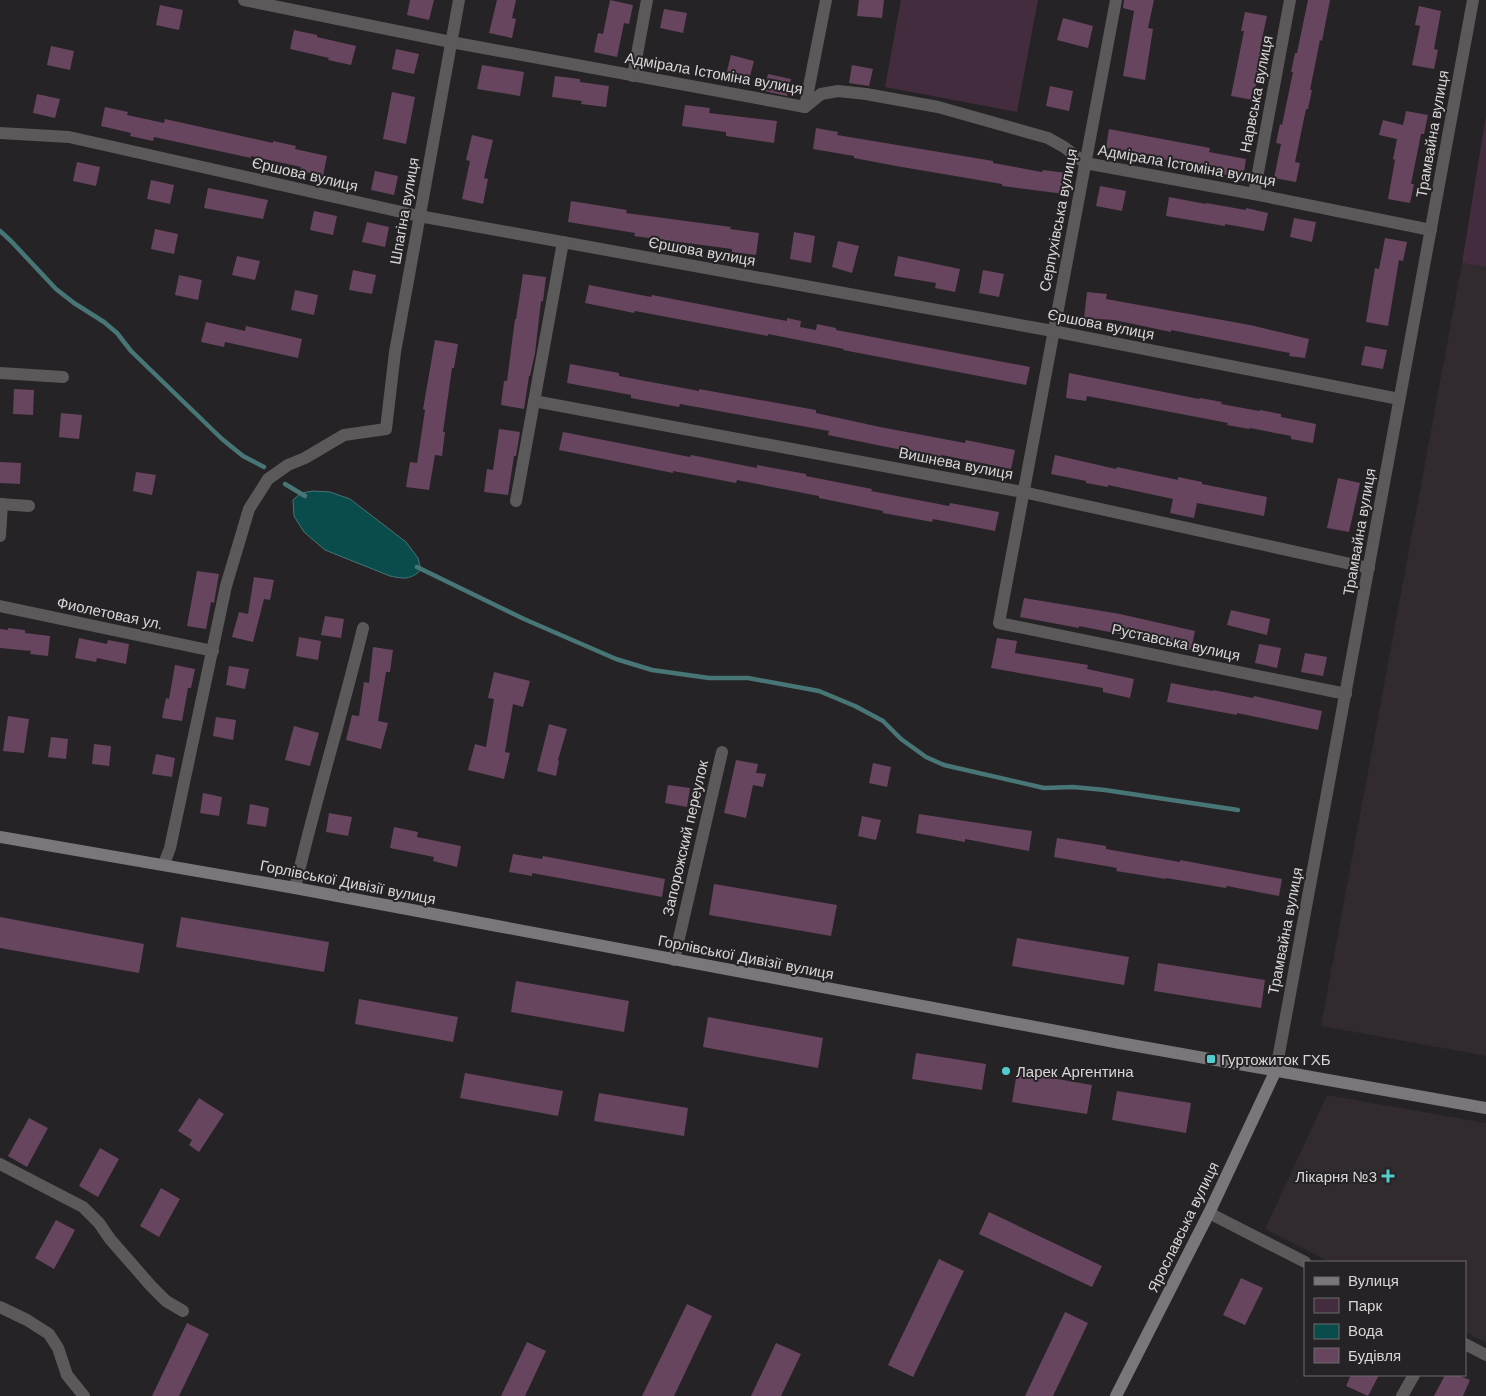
<svg xmlns="http://www.w3.org/2000/svg" width="1486" height="1396" font-family="Helvetica,sans-serif">
	<rect width="100%" height="100%" fill="#252325"/>
	<g fill="#312a2f">
		<polygon points="1462,263 1486,267 1486,1056 1321,1026"/>
		<polygon points="1327,1095 1486,1123 1486,1343 1465,1332 1465,1262 1330,1262 1265,1229"/>
	</g>
	<g fill="#422c3d">
		<polygon points="901,0 1038,0 1017,112 885,87"/>
		<polygon points="1486,115 1486,267 1462,263"/>
	</g>
	<path fill="#0a4b4b" stroke="#487575" d="M313,491l17,1 20,7 56,43 12,16 3,12c-11,10 -17,9 -31,6l-65,-26 -21,-18 -10,-16 -1,-16 8,-7z"/>
	<g fill="none" stroke-linecap="round" stroke-linejoin="round">
		<g stroke="#487575" stroke-width="4.5">
			<polyline points="0,231 11,241 56,289 74,303 104,322 117,333 131,351 222,439 243,456 264,467"/>
			<polyline points="285,484 305,496"/>
			<polyline points="417,567 524,619 616,659 652,670 709,678 748,678 819,691 855,706 883,721 901,739 926,757 944,765 1044,788 1073,787 1105,790 1238,810"/>
		</g>
	</g>
	<g fill="#67455e">
		<polygon points="410,0 434,0 429,20 407,15"/>
		<polygon points="497,0 516,0 512,18 516,19 512,38 489,33"/>
		<polygon points="610,0 633,5 629,24 624,23 617,57 594,52 598,33 603,34"/>
		<polygon points="859,0 884,0 882,18 857,16"/>
		<polygon points="1124,0 1154,0 1148,28 1153,29 1145,80 1123,76 1134,11 1123,8"/>
		<polygon points="1308,0 1330,0 1322,41 1320,40 1310,90 1312,90 1308,109 1306,109 1295,162 1300,163 1296,182 1274,178 1281,144 1276,143 1280,124 1282,125 1293,72 1291,72 1295,53 1297,53"/>
		<polygon points="160,5 183,10 179,30 156,25"/>
		<polygon points="1419,6 1441,11 1434,49 1438,50 1434,69 1412,65 1420,26 1415,25"/>
		<polygon points="664,9 687,13 683,33 660,28"/>
		<polygon points="1245,12 1267,16 1260,48 1263,49 1253,100 1231,96 1244,31 1241,31"/>
		<polygon points="1063,18 1093,26 1088,48 1057,40"/>
		<polygon points="294,30 317,35 317,37 356,46 351,65 328,60 329,58 290,49"/>
		<polygon points="51,46 74,51 70,70 47,65"/>
		<polygon points="396,49 419,54 414,74 392,69"/>
		<polygon points="731,55 754,61 749,80 726,75"/>
		<polygon points="482,65 524,72 520,96 477,89"/>
		<polygon points="852,65 873,69 869,86 849,83"/>
		<polygon points="768,74 791,79 787,96 764,91"/>
		<polygon points="555,76 580,79 580,82 609,86 606,107 581,104 582,101 552,97"/>
		<polygon points="1050,86 1073,91 1069,111 1046,106"/>
		<polygon points="392,92 415,97 406,144 383,139"/>
		<polygon points="37,94 60,99 55,118 33,113"/>
		<polygon points="685,105 710,108 709,113 777,121 774,143 726,136 726,132 682,126"/>
		<polygon points="105,107 128,112 127,115 164,123 165,119 273,143 273,141 296,146 295,149 327,156 323,176 300,171 301,167 251,156 251,158 154,137 153,141 130,136 131,133 101,126"/>
		<polygon points="1406,111 1428,115 1424,134 1421,134 1411,184 1414,184 1410,203 1388,199 1395,160 1393,159 1397,139 1379,135 1383,120 1403,125"/>
		<polygon points="816,128 838,132 837,135 993,161 993,163 1042,172 1043,170 1067,173 1064,194 1002,186 1002,184 896,166 854,158 854,156 813,149"/>
		<polygon points="1109,129 1210,148 1209,152 1246,159 1243,178 1221,174 1222,170 1151,157 1151,155 1106,148"/>
		<polygon points="472,135 493,140 484,178 488,179 483,204 462,199 470,161 466,160"/>
		<polygon points="77,162 100,167 96,186 73,181"/>
		<polygon points="375,171 398,176 394,195 371,190"/>
		<polygon points="151,180 174,185 170,204 147,199"/>
		<polygon points="1100,186 1126,191 1122,211 1096,206"/>
		<polygon points="208,188 268,200 263,219 204,208"/>
		<polygon points="1169,197 1206,204 1206,203 1246,210 1246,208 1268,213 1264,231 1225,224 1225,226 1166,216"/>
		<polygon points="571,201 627,210 626,213 731,227 730,229 759,233 756,255 732,252 732,249 634,236 635,233 568,222"/>
		<polygon points="314,211 337,216 333,235 310,230"/>
		<polygon points="1294,218 1316,222 1312,242 1290,237"/>
		<polygon points="367,222 389,227 385,247 362,242"/>
		<polygon points="155,229 178,234 174,254 151,249"/>
		<polygon points="794,232 815,236 811,263 790,259"/>
		<polygon points="1385,238 1407,242 1403,261 1399,260 1388,326 1366,322 1375,268 1379,269"/>
		<polygon points="838,241 859,246 852,273 832,267"/>
		<polygon points="237,256 260,261 255,280 232,275"/>
		<polygon points="898,256 960,269 955,292 935,288 936,283 894,276"/>
		<polygon points="353,270 376,275 372,294 349,290"/>
		<polygon points="983,270 1004,274 999,297 979,293"/>
		<polygon points="523,274 546,277 543,301 541,301 535,353 530,376 529,376 524,409 501,405 504,381 507,381 515,319 516,319"/>
		<polygon points="179,275 202,280 198,300 175,295"/>
		<polygon points="589,285 651,297 652,295 787,321 787,318 801,321 800,327 816,330 817,324 836,328 836,330 1030,367 1026,385 843,350 844,349 768,334 768,336 635,311 634,313 585,303"/>
		<polygon points="295,290 318,295 314,315 291,310"/>
		<polygon points="1087,292 1107,294 1106,299 1250,325 1309,339 1305,358 1289,356 1290,353 1171,330 1171,332 1114,320 1084,318"/>
		<polygon points="206,322 245,331 246,326 302,339 298,358 225,342 224,347 201,342"/>
		<polygon points="435,340 458,344 454,368 452,368 443,432 445,432 442,456 435,455 429,490 406,487 410,462 417,463 425,410 423,409"/>
		<polygon points="1365,346 1387,350 1383,369 1361,365"/>
		<polygon points="570,364 619,373 619,376 699,391 699,389 816,410 816,413 880,427 965,443 966,440 1015,450 1011,469 942,455 941,458 892,448 828,435 829,431 680,404 679,407 631,398 631,395 567,383"/>
		<polygon points="1069,373 1199,399 1200,398 1222,402 1221,404 1259,411 1260,410 1281,414 1281,417 1316,424 1313,443 1291,439 1291,436 1250,428 1249,429 1227,425 1228,423 1087,396 1086,401 1066,398"/>
		<polygon points="14,389 34,390 33,415 13,414"/>
		<polygon points="61,413 82,415 79,439 59,437"/>
		<polygon points="499,429 520,432 516,456 514,456 508,495 484,492 487,469 493,470"/>
		<polygon points="563,432 690,457 691,455 757,468 757,465 806,474 806,476 872,489 871,491 949,506 950,503 999,512 995,531 933,519 932,522 883,513 883,511 819,498 819,496 737,480 736,483 673,471 673,473 559,450"/>
		<polygon points="1055,455 1116,469 1117,467 1178,480 1178,477 1202,482 1202,484 1267,497 1264,516 1197,503 1194,518 1170,513 1173,499 1108,485 1108,487 1086,483 1086,481 1051,474"/>
		<polygon points="0,462 21,463 20,484 0,483"/>
		<polygon points="136,472 156,475 152,495 133,491"/>
		<polygon points="1338,478 1360,483 1349,532 1327,528"/>
		<polygon points="197,571 219,574 214,603 211,602 206,629 187,626"/>
		<polygon points="254,577 274,580 270,600 264,599 253,642 232,637 239,612 248,614"/>
		<polygon points="1024,598 1120,614 1195,631 1191,650 1170,646 1170,644 1079,626 1079,628 1020,617"/>
		<polygon points="1231,610 1270,619 1267,635 1227,625"/>
		<polygon points="325,616 344,619 341,638 321,635"/>
		<polygon points="8,628 25,630 25,633 50,636 48,656 30,654 31,651 0,648 0,629 8,630"/>
		<polygon points="299,637 321,641 318,660 296,656"/>
		<polygon points="79,638 107,644 108,640 129,644 126,664 97,658 96,662 75,658"/>
		<polygon points="997,638 1017,641 1015,653 1088,665 1087,669 1134,679 1130,698 1103,692 1103,688 991,668"/>
		<polygon points="1259,644 1281,648 1277,668 1255,663"/>
		<polygon points="373,647 393,650 390,672 386,672 378,721 388,723 381,749 346,740 352,715 359,716 364,682 369,683"/>
		<polygon points="1305,653 1327,657 1323,676 1301,672"/>
		<polygon points="175,665 195,669 191,688 188,688 182,721 162,718 166,698 169,699"/>
		<polygon points="229,666 249,669 245,689 226,685"/>
		<polygon points="494,672 530,681 523,707 513,704 505,752 510,753 504,779 468,770 475,744 486,747 494,699 488,698"/>
		<polygon points="1171,683 1213,691 1213,690 1253,698 1254,696 1322,711 1318,730 1237,713 1237,715 1167,702"/>
		<polygon points="8,716 29,719 24,753 3,751"/>
		<polygon points="216,717 236,720 233,740 213,736"/>
		<polygon points="549,724 567,729 558,760 559,761 556,776 537,771"/>
		<polygon points="294,726 319,733 310,766 285,760"/>
		<polygon points="51,737 68,739 66,759 48,757"/>
		<polygon points="94,744 111,746 109,766 92,764"/>
		<polygon points="156,754 175,758 172,777 152,774"/>
		<polygon points="736,760 758,764 756,773 766,774 763,787 753,785 746,818 724,813"/>
		<polygon points="873,763 891,767 887,787 869,783"/>
		<polygon points="668,785 690,788 687,807 665,803"/>
		<polygon points="203,793 222,797 219,816 200,813"/>
		<polygon points="250,804 269,808 266,827 247,824"/>
		<polygon points="329,813 352,817 348,836 326,832"/>
		<polygon points="919,814 1032,831 1029,851 965,839 965,842 916,833"/>
		<polygon points="862,816 881,820 876,840 858,836"/>
		<polygon points="394,827 418,832 417,837 461,846 457,867 433,861 434,857 390,848"/>
		<polygon points="1057,838 1106,846 1106,849 1180,862 1180,860 1282,879 1279,896 1227,886 1226,888 1166,878 1166,879 1116,871 1117,868 1054,857"/>
		<polygon points="513,854 542,859 543,856 665,879 662,897 532,873 532,876 509,872"/>
		<polygon points="714,884 837,905 831,936 709,915"/>
		<polygon points="0,917 144,944 139,973 0,948"/>
		<polygon points="181,917 329,942 324,972 176,947"/>
		<polygon points="1017,938 1129,957 1124,985 1012,966"/>
		<polygon points="1158,963 1265,980 1261,1008 1154,991"/>
		<polygon points="516,981 629,1001 624,1032 511,1012"/>
		<polygon points="359,999 458,1017 453,1042 355,1024"/>
		<polygon points="708,1017 823,1038 818,1068 703,1047"/>
		<polygon points="916,1053 986,1064 982,1090 912,1079"/>
		<polygon points="1017,1072 1092,1085 1087,1114 1012,1102"/>
		<polygon points="465,1073 563,1091 558,1116 460,1098"/>
		<polygon points="1117,1091 1191,1103 1186,1133 1112,1120"/>
		<polygon points="599,1093 688,1108 684,1136 594,1121"/>
		<polygon points="199,1098 224,1114 199,1152 189,1145 192,1140 178,1131"/>
		<polygon points="29,1118 48,1128 27,1167 8,1156"/>
		<polygon points="100,1148 119,1159 98,1197 79,1186"/>
		<polygon points="161,1188 180,1199 159,1237 140,1226"/>
		<polygon points="989,1212 1102,1266 1092,1287 979,1234"/>
		<polygon points="56,1220 75,1230 54,1269 35,1258"/>
		<polygon points="939,1259 964,1271 913,1377 888,1365"/>
		<polygon points="1241,1278 1263,1288 1245,1325 1223,1315"/>
		<polygon points="687,1304 712,1316 674,1396 642,1396"/>
		<polygon points="1065,1312 1088,1323 1053,1396 1025,1396"/>
		<polygon points="187,1323 209,1334 179,1396 152,1396"/>
		<polygon points="527,1342 546,1351 525,1396 501,1396"/>
		<polygon points="776,1343 801,1354 781,1396 751,1396"/>
		<polygon points="1351,1375 1379,1375 1368,1396 1346,1386"/>
		<polygon points="1445,1375 1458,1375 1470,1380 1463,1396 1434,1396"/>
	</g>
	<g fill="none" stroke-linecap="round" stroke-linejoin="round">
		<g stroke="#5b595a" stroke-width="12">
			<polyline points="244,0 451,42 805,107"/>
			<polyline points="1116,0 999,623 1346,694"/>
			<polyline points="633,76 647,0"/>
			<polyline points="805,107 821,94 838,91 866,94 938,107 1048,138 1064,147 1085,163 1254,194 1431,230"/>
			<polyline points="805,107 826,0"/>
			<polyline points="0,133 69,137 419,216 1053,331 1399,399"/>
			<polyline points="1254,194 1290,0"/>
			<polyline points="0,373 63,377"/>
			<polyline points="534,401 1023,492 1369,568"/>
			<polyline points="516,501 563,242"/>
			<polyline points="0,504 29,506"/>
			<polyline points="0,536 2,504"/>
			<polyline points="0,606 213,651"/>
			<polyline points="164,864 170,848 226,586 249,509 268,479 288,465 305,458 344,435 386,429 395,352 459,0"/>
			<path d="M295,888c20,-87 47,-173 68,-260"/>
			<polyline points="674,960 722,752"/>
			<polyline points="1276,1070 1473,0"/>
			<polyline points="0,1164 83,1207 99,1223 110,1239 151,1286 166,1301 183,1311"/>
			<polyline points="1209,1213 1305,1262"/>
			<polyline points="0,1307 27,1320 49,1334 58,1348 67,1375 84,1396"/>
			<polyline points="1465,1344 1486,1355"/>
			<polyline points="1402,1396 1414,1375"/>
		</g>
		<g stroke="#797779" stroke-width="12">
			<polyline points="0,837 295,888 1120,1043 1486,1108"/>
			<polyline points="1116,1396 1209,1213 1276,1070"/>
		</g>
	</g>
	<g fill="#52cdcd" stroke="#252325" stroke-width="2">
		<rect x="1206" y="1054" width="10" height="10" rx="2.5"/>
		<circle cx="1006" cy="1071" r="5"/>
		<path d="M1385.5 1168.5h5v5h5v5h-5v5h-5v-5h-5v-5h5z"/>
	</g>
	<g text-anchor="middle" dominant-baseline="central" stroke-width="4" stroke-linejoin="round" paint-order="stroke">
		<g font-size="15" fill="#d8d6d7" stroke="#252325">
			<text transform="translate(714 73) rotate(10)">Адмірала Істоміна вулиця</text>
			<text transform="translate(1256 94) rotate(-79)">Нарвська вулиця</text>
			<text transform="translate(1432 134) rotate(-80)">Трамвайна вулиця</text>
			<text transform="translate(1187 165) rotate(10)">Адмірала Істоміна вулиця</text>
			<text transform="translate(305 174) rotate(13)">Єршова вулиця</text>
			<text transform="translate(404 211) rotate(-80)">Шпагіна вулиця</text>
			<text transform="translate(1058 220) rotate(-79)">Серпухівська вулиця</text>
			<text transform="translate(702 251) rotate(10)">Єршова вулиця</text>
			<text transform="translate(1101 324) rotate(11)">Єршова вулиця</text>
			<text transform="translate(956 463) rotate(11)">Вишнева вулиця</text>
			<text transform="translate(1359 532) rotate(-80)">Трамвайна вулиця</text>
			<text transform="translate(110 613) rotate(12)">Фиолетовая ул.</text>
			<text transform="translate(1176 642) rotate(12)">Руставська вулиця</text>
			<text transform="translate(685 838) rotate(-77)">Запорожский переулок</text>
			<text transform="translate(348 882) rotate(11)">Горлівської Дивізії вулиця</text>
			<text transform="translate(1285 931) rotate(-79)">Трамвайна вулиця</text>
			<text transform="translate(746 957) rotate(11)">Горлівської Дивізії вулиця</text>
			<text transform="translate(1183 1227) rotate(-64)">Ярославська вулиця</text>
		</g>
		<g font-size="15" fill="#d8d6d7" stroke="#252325" text-anchor="start">
			<text x="1221" y="1059">Гуртожиток ГХБ</text>
			<text x="1016" y="1071">Ларек Аргентина</text>
			<text x="1377" y="1176" text-anchor="end">Лікарня №3</text>
		</g>
	</g>
	<rect x="1304" y="1261" width="162" height="115" fill="#252325" stroke="#6d6b6c"/>
	<rect x="1314" y="1277" width="25" height="8" fill="#797779" stroke="#6d6b6c"/>
	<text x="1348" y="1286" font-size="15" fill="#d8d6d7">Вулиця</text>
	<rect x="1314" y="1298" width="25" height="15" fill="#422c3d" stroke="#6d6b6c"/>
	<text x="1348" y="1311" font-size="15" fill="#d8d6d7">Парк</text>
	<rect x="1314" y="1324" width="25" height="15" fill="#0a4b4b" stroke="#6d6b6c"/>
	<text x="1348" y="1336" font-size="15" fill="#d8d6d7">Вода</text>
	<rect x="1314" y="1348" width="25" height="15" fill="#67455e" stroke="#6d6b6c"/>
	<text x="1348" y="1361" font-size="15" fill="#d8d6d7">Будівля</text>
</svg>
